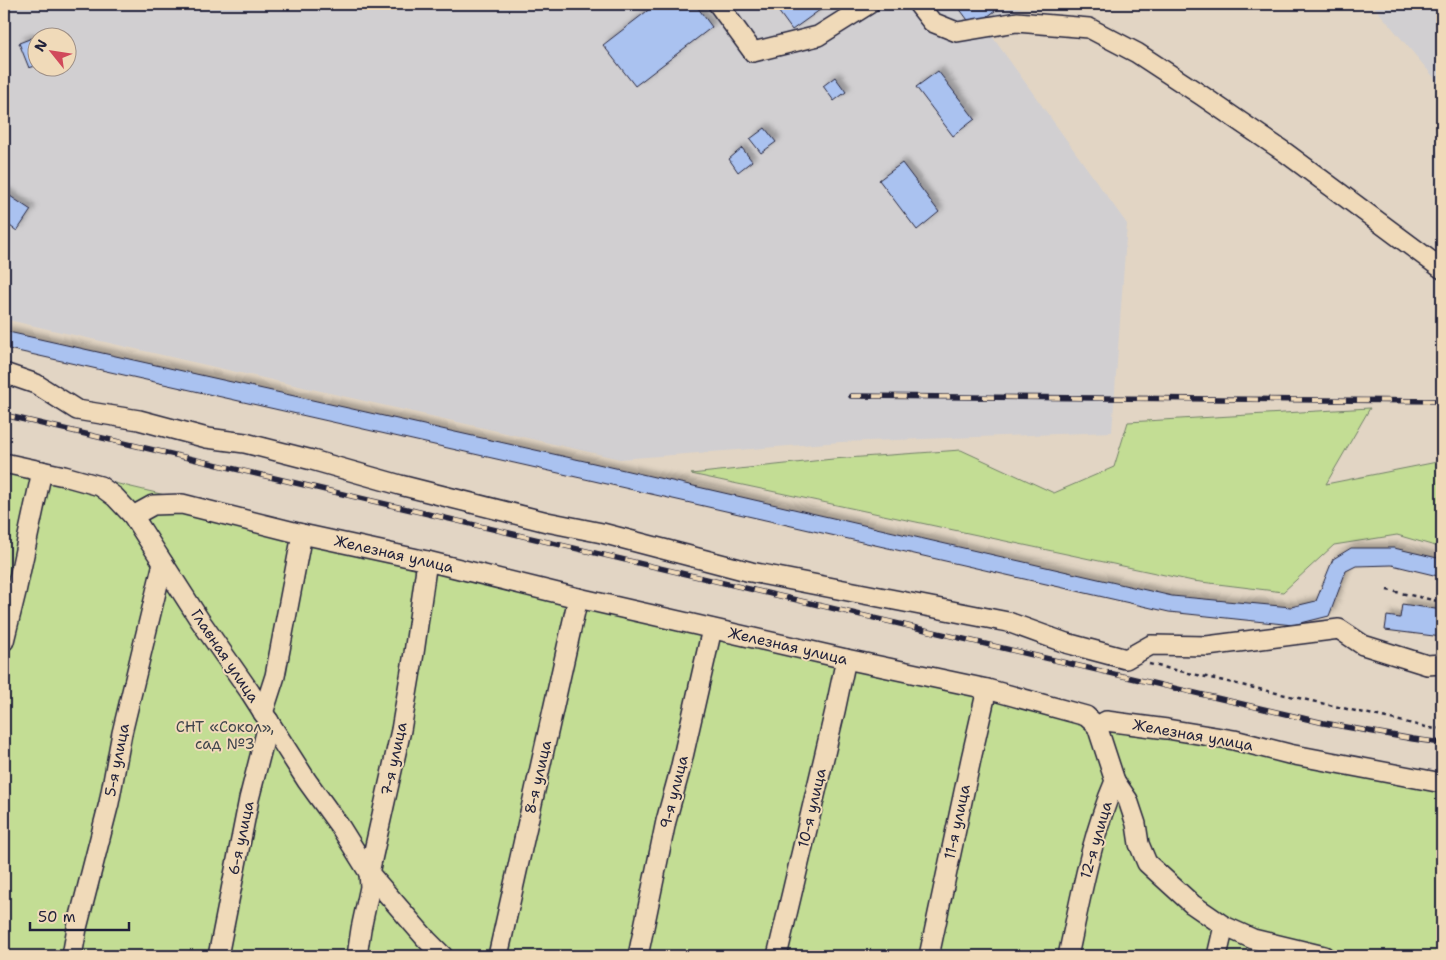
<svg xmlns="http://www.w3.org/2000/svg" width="1446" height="960" font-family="'Shantell Sans',sans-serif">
	<defs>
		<filter id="shadow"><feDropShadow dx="4.5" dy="-4.5" stdDeviation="2.5" flood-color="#0004"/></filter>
	</defs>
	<rect width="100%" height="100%" fill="#e2d5c4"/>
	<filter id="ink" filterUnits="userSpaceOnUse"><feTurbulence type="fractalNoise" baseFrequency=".02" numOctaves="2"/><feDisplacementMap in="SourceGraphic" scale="10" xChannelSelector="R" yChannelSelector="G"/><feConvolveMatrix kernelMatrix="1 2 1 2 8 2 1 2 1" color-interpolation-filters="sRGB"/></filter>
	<g filter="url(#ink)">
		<g fill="#d1cfd1" fill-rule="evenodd">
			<path d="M4,4h1022l-40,24 141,196 -15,208 -271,10 -221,17 -616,-140zM38,38h30v30h-30z"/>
			<polygon points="1372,4 1442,4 1442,87"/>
		</g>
		<g fill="#c3dd94" stroke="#728068">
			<polygon points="1370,408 1326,484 1442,461 1442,548 1397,535 1334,545 1283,592 1193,581 691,474 833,459 961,450 1054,493 1114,467 1128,422"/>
			<polygon points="4,457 1258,753 1442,782 1442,956 4,956"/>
		</g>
		<g fill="#aac2f0" stroke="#22223b" filter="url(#shadow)">
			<polygon points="648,4 695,4 712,27 635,86 603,45 651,8"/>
			<polygon points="773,4 822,4 824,7 792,30"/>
			<polygon points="956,4 989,4 995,11 973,27"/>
			<polygon points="32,38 38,52 38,65 29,68 19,43"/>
			<polygon points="938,71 975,119 953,136 916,87"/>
			<polygon points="835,77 846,92 834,101 823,86"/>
			<polygon points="765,128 776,142 761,153 750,139"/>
			<polygon points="742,148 752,161 738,172 729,159"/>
			<polygon points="902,163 939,212 917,230 879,180"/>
			<polygon points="4,192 31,210 17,231 4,222"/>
			<polygon points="4,331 598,464 1172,596 1291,607 1316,601 1333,559 1351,548 1394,548 1442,559 1442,577 1392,565 1356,566 1346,571 1329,616 1293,625 1169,612 594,481 4,348"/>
			<polygon points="1402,604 1442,610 1442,637 1385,630 1387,616 1400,618"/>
		</g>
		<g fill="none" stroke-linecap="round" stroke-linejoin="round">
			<g stroke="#22223b" stroke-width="22">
				<g id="minor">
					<polyline points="718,4 753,52 818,36 869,4"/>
					<polyline points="918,4 932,22 957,32 1017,22 1089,28 1137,53 1201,95 1286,153 1442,269"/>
					<polyline points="4,373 36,384 77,410 139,420 207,438 245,443 312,460 400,485 547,522 602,533 751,572 1008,622 1066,643 1126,659 1151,645 1207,646 1339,629 1363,645 1427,665 1442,664"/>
					<polyline points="4,463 64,476 100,486 115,497 133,516 199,619 250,692 307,781 341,828 369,873 427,940 443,956"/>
					<polyline points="133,516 153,505 182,504 302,534 427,561 578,598 846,659 987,689 1086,716 1097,726 1106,721 1167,729 1234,740 1289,754 1442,783"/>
					<polyline points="4,641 16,592 42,471"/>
					<polyline points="263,713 275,676 302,534"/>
					<polyline points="1115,781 1128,800 1136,824 1139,844 1147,863 1192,904 1224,926 1253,939 1324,956"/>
					<polyline points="72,956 77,928 109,803 122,733 163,563"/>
					<polyline points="218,956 249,799 269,721"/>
					<polyline points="357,956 361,929 370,887 369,873 401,730 414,653 427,561"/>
					<polyline points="498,956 578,598"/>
					<polyline points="638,956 666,821 680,770 712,629"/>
					<polyline points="777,956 835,711 846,659"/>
					<polyline points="929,956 971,759 987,689"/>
					<path d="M1068,956c13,-59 23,-119 47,-175l-18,-55"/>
					<polyline points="1217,956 1224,926"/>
				</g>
			</g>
			<g stroke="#22223b" stroke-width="2.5" stroke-dasharray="4 4" stroke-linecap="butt">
				<polyline points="1387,590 1442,602"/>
				<polyline points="1149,664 1435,729 1442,728"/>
			</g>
			<use href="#minor" stroke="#f0dab9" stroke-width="19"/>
			<g stroke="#22223b" stroke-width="5.5">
				<g id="rail">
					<polyline points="851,396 1442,401"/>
					<polyline points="4,415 1324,723 1413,739 1442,743"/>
				</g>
			</g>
			<use href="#rail" stroke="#f0dab9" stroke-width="4" stroke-dasharray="11" stroke-linecap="butt"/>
		</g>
	</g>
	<g text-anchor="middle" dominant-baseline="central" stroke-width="4" stroke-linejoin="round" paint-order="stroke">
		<g font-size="15" fill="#22223b" stroke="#f0dab9">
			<text transform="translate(394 554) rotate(13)">Железная улица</text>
			<text transform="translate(788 646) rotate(13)">Железная улица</text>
			<text transform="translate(225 656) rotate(56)">Главная улица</text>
			<text transform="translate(1193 735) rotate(10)">Железная улица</text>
			<text transform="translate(394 759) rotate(-78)">7-я улица</text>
			<text transform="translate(117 760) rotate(-79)">5-я улица</text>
			<text transform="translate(538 777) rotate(-77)">8-я улица</text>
			<text transform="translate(674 792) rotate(-76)">9-я улица</text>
			<text transform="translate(812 808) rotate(-77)">10-я улица</text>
			<text transform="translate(957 822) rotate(-78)">11-я улица</text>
			<text transform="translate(241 838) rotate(-78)">6-я улица</text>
			<text transform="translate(1096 840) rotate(-74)">12-я улица</text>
		</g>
		<g font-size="15" fill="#42474d" stroke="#f0dab9">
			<text x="225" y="727">СНТ «Сокол»,<tspan x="225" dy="17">сад №3</tspan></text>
		</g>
	</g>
	<rect width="1446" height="960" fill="none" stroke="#f0dab9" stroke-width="20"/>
	<rect x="10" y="10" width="1426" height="940" fill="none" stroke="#22223b" stroke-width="2" filter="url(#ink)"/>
	<g transform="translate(52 52) rotate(300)"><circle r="24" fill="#f0dab9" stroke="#9e9087"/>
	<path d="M0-4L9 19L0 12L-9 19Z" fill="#d1495b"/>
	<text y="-8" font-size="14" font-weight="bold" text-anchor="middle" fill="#22223b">N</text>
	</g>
	<path d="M30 922v8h99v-8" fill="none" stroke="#22223b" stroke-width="2.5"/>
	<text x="38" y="922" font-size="15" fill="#22223b" stroke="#f0dab9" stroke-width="4" paint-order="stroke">50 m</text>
</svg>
